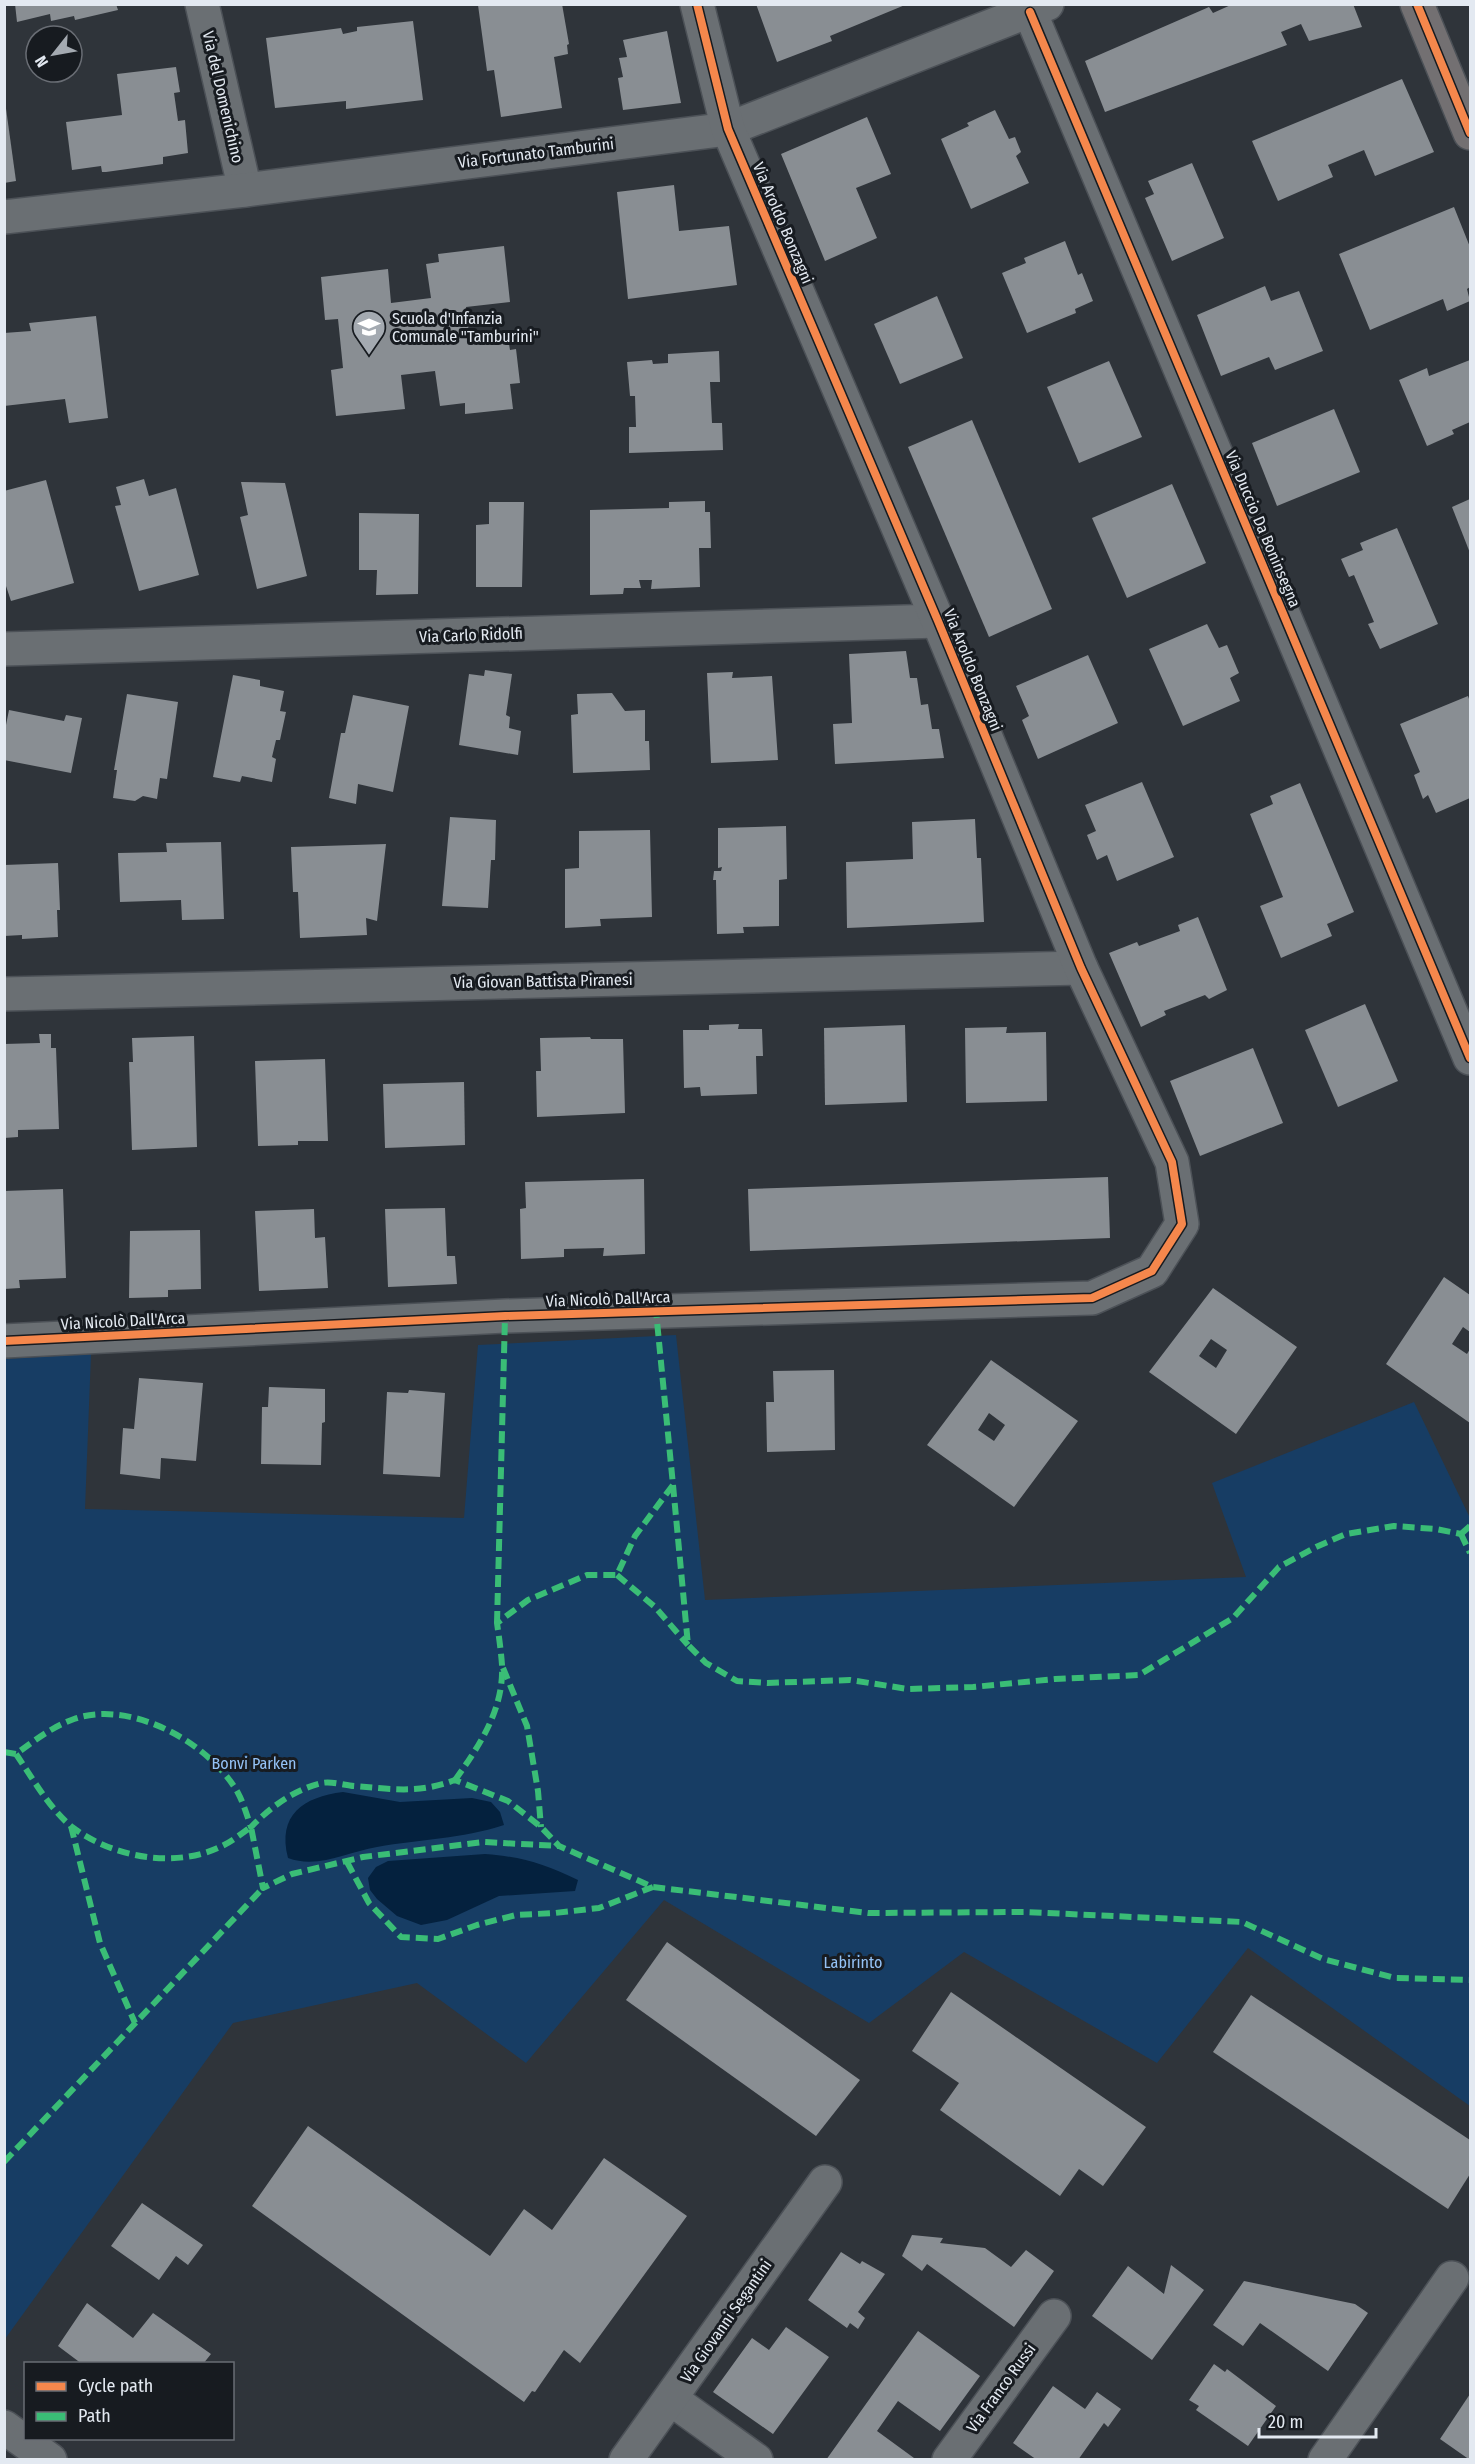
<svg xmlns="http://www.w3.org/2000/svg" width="1475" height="2464" font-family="'Fira Sans Condensed',sans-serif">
	<rect width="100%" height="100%" fill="#2f343a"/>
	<polygon fill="#173d64" points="676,1335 705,1600 1246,1577 1212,1483 1414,1402 1470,1518 1470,2106 1248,1948 1157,2063 964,1952 869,2023 664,1900 526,2063 417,1983 233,2023 5,2339 5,1359 91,1354 85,1509 464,1518 478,1345"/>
	<g fill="#04213e">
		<path d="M343,1792l57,10 72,-4 19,4 9,10 4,13c-43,14 -83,14 -127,22 -30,5 -59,22 -89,11 -11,-43 15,-61 55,-66z"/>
		<path d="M485,1854c38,3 59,10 93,26l-3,11 -76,5 -52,24 -26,5 -24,-9 -20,-17 -7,-9 -2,-12 8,-11 12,-6z"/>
	</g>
	<g fill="#898e93" fill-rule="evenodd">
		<polygon points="15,4 116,4 118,10 75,20 74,16 51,21 50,14 17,22"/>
		<polygon points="562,4 569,44 567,45 568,54 554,57 562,108 501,117 494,70 487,71 478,5"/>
		<polygon points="756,4 905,4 905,5 830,36 832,41 777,62"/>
		<polygon points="1233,4 1353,4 1362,27 1309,41 1301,24 1281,32 1287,45 1105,112 1085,61 1209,7 1213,13"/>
		<polygon points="413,21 423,100 346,109 346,101 275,108 266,38 341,28 343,34 357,31 357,27"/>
		<polygon points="667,31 681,103 623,110 618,78 623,77 619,58 627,57 623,40"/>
		<polygon points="176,67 180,92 174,93 178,121 185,120 188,153 163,157 163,164 106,172 102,172 101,166 72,170 66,122 122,115 117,74"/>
		<polygon points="1402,79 1434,152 1375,176 1364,150 1328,165 1333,177 1278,201 1252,141"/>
		<polygon points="4,94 16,181 4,183"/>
		<polygon points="995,110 1009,139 1015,137 1021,152 1016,156 1029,183 971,209 941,139 969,126 967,123"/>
		<polygon points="867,117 891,174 856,188 877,238 825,261 781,154"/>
		<polygon points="1192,163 1224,238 1172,261 1145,198 1154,194 1148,181"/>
		<polygon points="674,185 679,231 729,226 737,285 628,299 617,192"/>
		<polygon points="1454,207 1470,247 1470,287 1467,289 1470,301 1447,311 1443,299 1370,330 1339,254"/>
		<polygon points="1065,241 1078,275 1082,273 1093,301 1075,309 1076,313 1027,333 1002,273 1026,263 1024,258"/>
		<polygon points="504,246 510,302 466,307 470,343 508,338 510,350 516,349 520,383 510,384 513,409 465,414 465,403 440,406 435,371 401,375 405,409 336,416 331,370 343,368 338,319 325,320 321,277 388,269 391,303 431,298 426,264 439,262 438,254"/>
		<polygon points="1265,286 1271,301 1299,291 1323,351 1275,370 1269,357 1221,376 1197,315"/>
		<polygon points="937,296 963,358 900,384 874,324"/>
		<polygon points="96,316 108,418 69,423 65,399 4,406 4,333 31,331 29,323"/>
		<polygon points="719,351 720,382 710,382 712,423 722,423 723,450 629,453 629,427 636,427 635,396 630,396 627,362 652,360 653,364 668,363 668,354"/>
		<polygon points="1470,360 1470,422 1452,430 1454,434 1427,446 1399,380 1427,368 1429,376"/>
		<polygon points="1109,361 1142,437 1079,463 1047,387"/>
		<polygon points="1334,409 1360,472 1277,506 1252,443"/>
		<polygon points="972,420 1052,609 989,637 908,447"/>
		<polygon points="144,479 149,496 176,488 199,575 139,591 115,506 121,505 116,487"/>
		<polygon points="46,480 74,583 11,601 4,580 4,491"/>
		<polygon points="241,482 285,483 307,576 257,589 240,517 248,515"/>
		<polygon points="1172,484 1206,563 1127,598 1092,518"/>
		<polygon points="1470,499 1470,553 1452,507"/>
		<polygon points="705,501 705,512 710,512 711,548 699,548 700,587 651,589 652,580 639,580 641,588 624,588 623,594 590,595 590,510 669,508 669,502"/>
		<polygon points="489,502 524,502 522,587 476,587 476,525 489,524"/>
		<polygon points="359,513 419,514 418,594 376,595 377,570 359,570"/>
		<polygon points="1397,528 1438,624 1380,649 1368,624 1374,622 1354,575 1349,577 1341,559 1363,550 1360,543"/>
		<polygon points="1207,624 1219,648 1227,645 1239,673 1230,678 1240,701 1183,726 1149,649"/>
		<polygon points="906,651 910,678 917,678 921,705 928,704 932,729 939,729 944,758 835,764 833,724 852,723 849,654"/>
		<polygon points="1088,655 1118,723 1038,759 1022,720 1029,716 1016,686"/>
		<polygon points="485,670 512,674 506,715 510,717 509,728 521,731 518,755 459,745 469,674 484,676"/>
		<polygon points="733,672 732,678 772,676 778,760 711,763 707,673"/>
		<polygon points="233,675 260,680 260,686 284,691 280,711 286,712 280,740 276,740 272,757 276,759 272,782 242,776 240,782 213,777"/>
		<polygon points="612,693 625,711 645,710 645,741 649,741 650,770 573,773 571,715 578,714 577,694"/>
		<polygon points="127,694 178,702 167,779 160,778 157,799 143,796 135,801 113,798 117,770 114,770"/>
		<polygon points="353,695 409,706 393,792 358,784 356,804 329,798 341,733 345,733"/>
		<polygon points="1468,696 1470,702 1470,798 1436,813 1428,795 1423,799 1414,775 1420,772 1400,724"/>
		<polygon points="9,710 64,721 66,715 82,718 71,773 4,760 4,735"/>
		<polygon points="1142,782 1174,857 1117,881 1107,855 1097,860 1087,835 1096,831 1085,805"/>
		<polygon points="1300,783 1354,912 1327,924 1332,936 1281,958 1260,906 1283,897 1250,814 1273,804 1270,796"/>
		<polygon points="450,817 496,820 495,860 491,860 488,908 442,906"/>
		<polygon points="975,819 977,858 981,858 984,922 847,928 846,862 913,859 912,822"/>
		<polygon points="786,826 787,879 779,880 779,926 743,927 744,933 717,934 716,880 713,880 714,871 721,871 722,867 718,868 718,828"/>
		<polygon points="650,830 652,917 600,919 601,926 565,928 565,869 579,868 579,831"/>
		<polygon points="221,842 224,919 182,920 181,900 120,902 118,853 167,852 166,843"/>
		<polygon points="386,844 377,921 366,918 367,935 300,938 298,892 293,892 291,847"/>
		<polygon points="58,863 60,910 57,910 58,937 22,939 22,935 4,936 4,865"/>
		<polygon points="1198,917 1227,990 1209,999 1205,995 1164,1011 1166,1015 1141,1027 1109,953 1137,942 1139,946 1180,931 1178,925"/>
		<polygon points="1365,1004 1398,1081 1338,1107 1305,1030"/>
		<polygon points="739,1024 738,1029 762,1029 763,1056 756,1056 757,1094 701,1096 700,1087 684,1088 683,1030 709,1030 709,1025"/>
		<polygon points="905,1025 907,1102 825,1105 824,1028"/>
		<polygon points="1007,1027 1006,1033 1046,1032 1047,1101 966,1103 965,1028"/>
		<polygon points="39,1034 51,1034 51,1048 56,1048 59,1129 18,1130 18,1137 4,1138 4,1044 40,1043"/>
		<polygon points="194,1036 197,1147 132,1150 129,1062 133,1062 132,1038"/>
		<polygon points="590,1037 591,1039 623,1039 625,1113 537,1117 536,1071 541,1071 540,1038"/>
		<polygon points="1253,1048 1283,1123 1200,1156 1170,1081"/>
		<polygon points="325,1059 328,1141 298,1141 298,1145 258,1146 255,1061"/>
		<polygon points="464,1082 465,1145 385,1148 383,1084"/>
		<polygon points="1108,1177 1110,1238 750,1251 748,1189"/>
		<polygon points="644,1179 645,1254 603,1256 604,1248 564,1249 564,1257 521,1259 520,1209 526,1208 525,1182"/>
		<polygon points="63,1189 66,1278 19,1280 20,1288 4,1289 4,1191"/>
		<polygon points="445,1208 447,1256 455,1256 457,1284 388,1287 385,1209"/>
		<polygon points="314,1209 315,1238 325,1237 328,1288 259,1291 255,1211"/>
		<polygon points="200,1230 201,1289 168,1290 168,1297 129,1298 130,1231"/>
		<polygon points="1444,1277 1470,1295 1470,1332 1463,1327 1452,1344 1467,1354 1470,1349 1470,1423 1386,1364"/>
		<path d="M1213,1288l84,59 -61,87 -87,-62zM1211,1339l16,11 -11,18 -17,-12z"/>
		<path d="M991,1360l87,61 -64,86 -87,-62zM989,1413l16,12 -11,16 -16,-11z"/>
		<polygon points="834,1370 835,1450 767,1452 766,1402 774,1402 773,1371"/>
		<polygon points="139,1378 203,1383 196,1461 161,1458 160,1479 120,1474 123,1428 134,1429"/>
		<polygon points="269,1387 325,1389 325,1422 322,1423 321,1465 261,1464 262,1407 268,1407"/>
		<polygon points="409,1390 445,1393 440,1477 383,1474 387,1392 408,1393"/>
		<polygon points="667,1942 860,2080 816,2136 626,2000"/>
		<polygon points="951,1992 1146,2127 1103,2186 1079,2169 1060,2196 940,2110 959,2083 912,2051"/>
		<polygon points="1251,1995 1470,2140 1470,2174 1448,2209 1213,2052"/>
		<polygon points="308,2126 490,2256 524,2209 552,2230 604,2158 687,2216 580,2363 564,2350 535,2392 532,2391 524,2402 252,2206"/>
		<polygon points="142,2203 203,2245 188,2265 176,2256 159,2280 111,2246"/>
		<polygon points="912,2235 943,2238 940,2243 985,2248 1011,2267 1026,2250 1054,2271 1014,2327 927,2264 922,2271 902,2256"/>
		<polygon points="841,2252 860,2264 862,2261 885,2274 858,2312 865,2318 858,2329 850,2323 847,2328 808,2300"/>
		<polygon points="1171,2265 1204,2290 1152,2360 1092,2316 1128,2266 1164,2294"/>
		<polygon points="1244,2281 1355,2304 1368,2313 1328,2371 1260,2323 1243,2346 1213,2325"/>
		<polygon points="87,2303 133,2338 153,2313 211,2354 203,2364 82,2364 58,2346"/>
		<polygon points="786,2327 829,2357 773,2434 713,2392 752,2338 769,2350"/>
		<polygon points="918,2331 980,2376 940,2431 898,2401 877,2431 914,2458 912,2460 826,2460"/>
		<polygon points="1214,2364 1225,2372 1227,2369 1276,2406 1248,2446 1196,2410 1199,2406 1189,2400"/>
		<polygon points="1053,2386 1085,2409 1097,2392 1121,2409 1108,2427 1104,2423 1078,2460 1037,2460 1013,2443"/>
		<polygon points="1470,2394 1470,2460 1440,2439"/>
	</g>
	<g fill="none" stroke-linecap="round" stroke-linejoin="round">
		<g stroke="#4c5157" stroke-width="36">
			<g id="minor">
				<polyline points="202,4 245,190"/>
				<polyline points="1030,12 1470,1058"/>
				<polyline points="4,217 245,190 728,129 1047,4"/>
				<polyline points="4,649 938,621"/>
				<polyline points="4,994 1081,968"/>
				<polyline points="4,1341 505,1316 1092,1298 1152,1271 1182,1224 1172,1162 1081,968 938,621 728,129 697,4"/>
				<polyline points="671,2399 756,2460"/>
				<polyline points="4,2427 50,2460"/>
				<polyline points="626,2460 825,2182"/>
				<polyline points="949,2460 1054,2316"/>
				<polyline points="1325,2460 1452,2278"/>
			</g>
		</g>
		<g stroke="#4c5157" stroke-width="36">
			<polyline id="major" points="1417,4 1470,133"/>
		</g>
		<use href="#minor" stroke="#6a6f73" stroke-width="33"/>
		<use href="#major" stroke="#737072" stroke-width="33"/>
		<g stroke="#3abd76" stroke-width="6" stroke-dasharray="12 6" stroke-linecap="butt">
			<polyline points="673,1485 688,1645 706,1663 737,1681 767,1683 850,1680 908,1689 973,1687 1055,1679 1139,1675 1233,1618 1279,1567 1316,1547 1346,1534 1394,1526 1436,1529 1461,1534"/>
			<polyline points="1461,1534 1470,1553"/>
			<polyline points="1461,1534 1470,1526"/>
			<polyline points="617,1575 655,1607 688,1645"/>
			<polyline points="497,1623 505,1316"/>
			<polyline points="503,1668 527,1726 538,1791 541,1827"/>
			<path d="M4,1752l12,2c19,-14 36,-27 58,-35 57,-20 136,24 164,74 6,11 9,23 13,34 20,-20 42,-37 71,-44 9,-2 22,2 32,3 40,3 63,8 101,-6l53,21 33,26 18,19 94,41 215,26 157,-1 217,10 81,37 72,19 75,2"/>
			<path d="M16,1754c17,25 33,54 56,73 40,30 102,42 148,20 11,-5 21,-13 31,-20l12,61 29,-14 71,-17 121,-15 75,4"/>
			<path d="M455,1780c25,-35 49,-71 47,-115 -1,-14 -3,-28 -5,-42l31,-23 59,-25h30l18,-39 38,-51 -17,-174"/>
			<polyline points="71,1826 100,1943 135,2023"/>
			<polyline points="347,1862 369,1903 401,1937 438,1939 477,1925 516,1915 555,1913 599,1908 653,1887"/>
			<polyline points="4,2162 263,1888"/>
		</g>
		<g stroke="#171b20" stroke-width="11">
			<g id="cycleway">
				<polyline points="1417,4 1470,133"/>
				<polyline points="1030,12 1470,1058"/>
				<polyline points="4,1341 505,1316 1092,1298 1152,1271 1182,1224 1172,1162 1081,968 938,621 728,129 697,4"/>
			</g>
		</g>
		<use href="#cycleway" stroke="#f5874c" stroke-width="8"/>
	</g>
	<defs>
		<g id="school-pin" transform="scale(1.725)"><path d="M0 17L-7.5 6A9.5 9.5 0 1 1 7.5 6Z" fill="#a4aab1" stroke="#171b20"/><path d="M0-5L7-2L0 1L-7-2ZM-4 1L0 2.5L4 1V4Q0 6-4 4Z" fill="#fff"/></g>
	</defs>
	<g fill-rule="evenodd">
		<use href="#school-pin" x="369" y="327"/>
	</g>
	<g text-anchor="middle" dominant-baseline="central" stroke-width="6" stroke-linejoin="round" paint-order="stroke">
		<g font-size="16" fill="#e3e9f1" stroke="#171b20">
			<text transform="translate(223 97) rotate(77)">Via del Domenichino</text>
			<text transform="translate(536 153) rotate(-7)">Via Fortunato Tamburini</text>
			<text transform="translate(783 223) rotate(67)">Via Aroldo Bonzagni</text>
			<text transform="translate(1263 529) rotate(67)">Via Duccio Da Boninsegna</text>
			<text transform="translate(471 635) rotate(-2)">Via Carlo Ridolfi</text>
			<text transform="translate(973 670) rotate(68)">Via Aroldo Bonzagni</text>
			<text transform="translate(543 981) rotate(-1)">Via Giovan Battista Piranesi</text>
			<text transform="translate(608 1299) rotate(-2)">Via Nicolò Dall'Arca</text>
			<text transform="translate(123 1321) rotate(-3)">Via Nicolò Dall'Arca</text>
			<text transform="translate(726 2321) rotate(-55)">Via Giovanni Segantini</text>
			<text transform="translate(1001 2388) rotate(-54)">Via Franco Russi</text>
		</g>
		<g font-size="16" fill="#e3e9f1" stroke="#171b20" text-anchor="start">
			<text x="392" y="318">Scuola d'Infanzia<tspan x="392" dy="18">Comunale "Tamburini"</tspan></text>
		</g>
		<g font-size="16" fill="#94c2f6" stroke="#171b20">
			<text x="254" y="1763">Bonvi Parken</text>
			<text x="853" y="1962">Labirinto</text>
		</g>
	</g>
	<rect width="1475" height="2464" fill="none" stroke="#e3e9f1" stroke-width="12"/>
	<rect x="24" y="2362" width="210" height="78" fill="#171b20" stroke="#696d74" stroke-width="1.5"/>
	<rect x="36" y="2382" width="30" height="9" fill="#f5874c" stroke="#696d74" stroke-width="1.5"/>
	<text x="78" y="2392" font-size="18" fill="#e3e9f1">Cycle path</text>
	<rect x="36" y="2412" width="30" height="9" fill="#3abd76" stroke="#696d74" stroke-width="1.5"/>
	<text x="78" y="2422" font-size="18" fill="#e3e9f1">Path</text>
	<g transform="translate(54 54) rotate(239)"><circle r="28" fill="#171b20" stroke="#696d74" stroke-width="1.5"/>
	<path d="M0-4.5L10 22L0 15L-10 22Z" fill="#a4aab1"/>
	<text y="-9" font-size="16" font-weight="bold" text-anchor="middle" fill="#e3e9f1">N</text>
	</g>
	<path d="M1259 2428v9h117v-9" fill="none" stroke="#e3e9f1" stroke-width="3"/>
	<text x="1268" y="2428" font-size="18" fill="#e3e9f1" stroke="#171b20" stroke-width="4.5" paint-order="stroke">20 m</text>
</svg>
